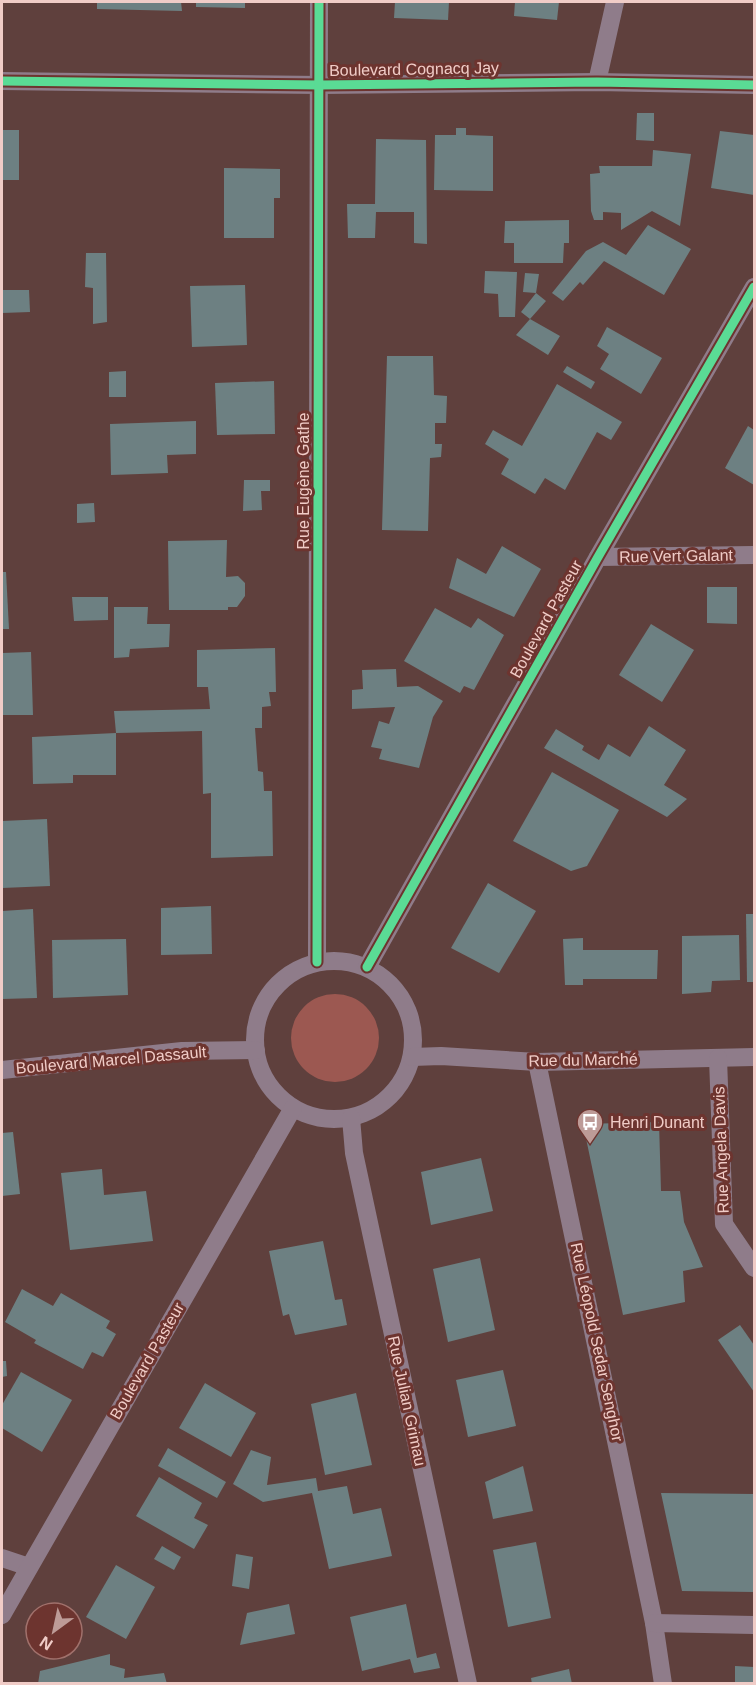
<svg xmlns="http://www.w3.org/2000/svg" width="756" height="1685" font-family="Helvetica,sans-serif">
	<rect width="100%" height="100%" fill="#5f403d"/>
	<circle fill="#9c5851" cx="335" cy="1038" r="44"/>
	<g fill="#6d8082">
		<polygon points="97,2 181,2 182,11 97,9"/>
		<polygon points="196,2 245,2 245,8 196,7"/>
		<polygon points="395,2 449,2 448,20 394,18"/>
		<polygon points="515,2 559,2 557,20 514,16"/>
		<polygon points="637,113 654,113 654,141 636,140"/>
		<polygon points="456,128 466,128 466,135 493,136 493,191 434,190 435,135 456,135"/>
		<rect x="2" y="130" width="17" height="50"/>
		<polygon points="720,131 754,135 754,195 711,188"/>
		<polygon points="376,139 426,140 427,244 414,243 414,212 376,212 375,238 348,238 347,204 375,204"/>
		<polygon points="653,150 691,154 680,226 652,211 621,230 621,213 603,212 603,220 594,220 591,211 590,174 600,173 599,166 652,166"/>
		<polygon points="224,168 280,169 280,198 274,198 274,238 224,238"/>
		<polygon points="569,220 569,243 564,243 563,263 514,263 514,243 504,243 505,221"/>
		<polygon points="648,225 691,249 664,295 604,261 583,285 580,282 563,301 552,293 586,251 603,242 626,255"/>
		<polygon points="86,253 106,253 107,322 93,324 93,288 85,287"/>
		<polygon points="485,271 517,272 515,317 499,317 498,294 484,293"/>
		<polygon points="525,273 539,274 536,293 546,301 530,319 560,336 548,355 516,335 530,319 521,312 536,293 523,292"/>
		<polygon points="245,285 247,345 192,347 190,286"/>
		<polygon points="2,290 29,290 30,312 2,313"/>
		<polygon points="607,327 662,358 641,394 600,369 609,354 597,346"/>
		<polygon points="387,356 433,356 434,395 447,396 446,423 435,423 435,444 442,444 441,457 430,458 428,531 382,530"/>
		<polygon points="567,366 595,382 591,389 563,372"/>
		<polygon points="126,371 126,397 109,397 109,372"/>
		<polygon points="274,381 275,434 217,435 215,383"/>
		<polygon points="557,384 622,422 611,440 597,432 565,490 545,478 535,494 501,474 509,459 485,444 493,430 522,446"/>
		<polygon points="196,421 196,454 167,455 168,473 111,475 110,424"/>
		<polygon points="748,426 754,430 754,485 725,468"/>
		<polygon points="244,480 270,480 270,491 261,491 262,510 243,511"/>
		<polygon points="94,503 95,522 77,523 77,504"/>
		<polygon points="227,540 226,577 238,576 245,583 245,596 237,607 228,607 228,610 169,610 168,541"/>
		<polygon points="502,546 541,569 514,617 449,588 457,558 486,574"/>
		<polygon points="2,572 6,572 9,629 2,629"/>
		<polygon points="707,587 737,587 737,624 707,623"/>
		<polygon points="72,597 108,597 108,620 74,621"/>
		<polygon points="114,607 148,607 147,624 170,624 169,647 130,649 129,657 114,658"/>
		<polygon points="435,608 471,628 478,618 504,635 474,690 464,686 460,693 404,661"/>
		<polygon points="651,624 694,650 662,702 619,675"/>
		<polygon points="275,648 276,692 269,692 271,706 262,707 262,728 255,728 258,771 263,772 264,791 272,791 273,856 211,858 211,793 203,794 202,731 116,733 114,711 210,709 208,687 197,687 197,650"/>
		<polygon points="31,652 33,715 2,715 2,653"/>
		<polygon points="396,669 397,687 418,686 443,701 433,717 419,768 379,759 382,749 371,747 379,721 389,724 395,707 352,709 352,690 363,689 362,670"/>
		<polygon points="649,726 686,750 664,785 687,799 667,817 544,748 556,729 584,746 582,750 599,760 608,744 630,757"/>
		<polygon points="116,733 116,775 73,775 73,783 33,784 32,737"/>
		<polygon points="552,772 619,810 587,866 571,871 513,841"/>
		<polygon points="47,819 50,886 2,888 2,821"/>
		<polygon points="488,883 536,911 499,973 451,948"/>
		<polygon points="211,906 212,954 161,955 161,908"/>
		<polygon points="33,909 37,998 2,999 2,911"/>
		<polygon points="746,914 754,914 754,982 747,982"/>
		<polygon points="739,935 740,980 712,981 711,992 682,994 682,936"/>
		<polygon points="583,938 583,950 658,950 657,979 583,979 583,985 565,985 563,939"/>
		<polygon points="126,939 128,995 53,998 52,940"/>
		<polygon points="659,1122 661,1191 680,1191 684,1222 703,1267 683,1271 685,1302 623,1315 583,1124"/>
		<polygon points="13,1132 20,1194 2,1196 2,1133"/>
		<polygon points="481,1158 493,1211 431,1225 421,1172"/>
		<polygon points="102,1169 104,1195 146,1191 153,1241 70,1250 61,1173"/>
		<polygon points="323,1241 335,1300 342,1299 347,1325 295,1335 289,1314 283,1316 269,1251"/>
		<polygon points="480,1258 495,1330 448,1342 433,1269"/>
		<polygon points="22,1289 53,1306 61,1293 110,1321 106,1328 116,1334 103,1357 92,1352 83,1369 34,1343 36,1340 5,1322"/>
		<polygon points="740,1325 754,1345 754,1392 718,1340"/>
		<polygon points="2,1361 6,1361 7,1376 2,1377"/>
		<polygon points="503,1370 516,1426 468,1437 456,1380"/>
		<polygon points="21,1372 72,1400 42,1452 2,1428 2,1405"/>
		<polygon points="205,1383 256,1413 231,1457 179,1428"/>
		<polygon points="356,1393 372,1465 325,1475 311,1404"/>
		<polygon points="168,1448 226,1482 217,1498 158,1466"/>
		<polygon points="251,1450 271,1457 267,1485 316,1478 318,1491 347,1486 353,1514 381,1508 392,1556 329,1569 312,1493 263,1502 233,1484"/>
		<polygon points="523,1466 533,1511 493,1519 485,1482"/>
		<polygon points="159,1477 202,1503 194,1518 208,1525 194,1549 136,1516"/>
		<polygon points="661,1493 754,1494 754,1592 682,1591"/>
		<polygon points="536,1542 551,1618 508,1627 493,1550"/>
		<polygon points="162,1546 181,1557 174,1570 154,1559"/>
		<polygon points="236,1554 253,1557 249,1589 232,1586"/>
		<polygon points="116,1565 155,1587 126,1639 86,1617"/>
		<polygon points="289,1604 295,1634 240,1645 247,1613"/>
		<polygon points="406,1604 417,1658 436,1653 440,1668 414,1673 410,1659 362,1671 350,1617"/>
		<polygon points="110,1654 110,1665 125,1669 124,1678 164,1673 167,1684 38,1684 40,1671"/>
		<polygon points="735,1666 754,1667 754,1684 735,1684"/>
		<polygon points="569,1669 572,1684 532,1684 531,1678"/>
	</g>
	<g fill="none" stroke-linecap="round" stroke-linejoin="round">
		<g stroke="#8f7c8a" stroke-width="18">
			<polyline points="2,81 320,85 597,82 754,85"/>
			<polyline points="597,82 615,2"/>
			<polyline points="598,557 754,555"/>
			<circle cx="334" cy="1040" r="79"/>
			<polyline points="317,962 319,2"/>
			<polyline points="367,967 598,557 754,287"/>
			<polyline points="412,1057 441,1056 537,1062 754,1057"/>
			<polyline points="718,1058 724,1224 754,1268"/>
			<polyline points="537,1062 654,1623 663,1684"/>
			<polyline points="2,1070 182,1051 256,1050"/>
			<polyline points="351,1118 354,1153 468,1684"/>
			<polyline points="2,1558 29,1567"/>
			<polyline points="2,1615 293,1108"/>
			<polyline points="654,1623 754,1625"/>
		</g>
		<g stroke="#6d342f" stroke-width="13">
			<g id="cycleway">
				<polyline points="2,81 320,85 597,82 754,85"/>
				<polyline points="317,962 319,2"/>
				<polyline points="367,967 598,557 754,287"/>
			</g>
		</g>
		<use href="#cycleway" stroke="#5adb95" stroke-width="9"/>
	</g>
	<defs>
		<g id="bus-pin" transform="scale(1.35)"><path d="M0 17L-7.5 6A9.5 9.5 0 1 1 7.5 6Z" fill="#bd9b97" stroke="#6d342f"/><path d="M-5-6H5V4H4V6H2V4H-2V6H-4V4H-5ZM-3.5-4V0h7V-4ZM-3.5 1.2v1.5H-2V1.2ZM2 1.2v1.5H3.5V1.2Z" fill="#fff"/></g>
	</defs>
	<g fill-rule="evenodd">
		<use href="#bus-pin" x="590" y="1122"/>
	</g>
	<g text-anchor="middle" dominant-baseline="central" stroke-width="6" stroke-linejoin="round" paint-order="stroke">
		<g font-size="16" fill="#f0ccc7" stroke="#6d342f">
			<text transform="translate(414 69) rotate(-1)">Boulevard Cognacq Jay</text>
			<text transform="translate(303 481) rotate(-90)">Rue Eugène Gathe</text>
			<text transform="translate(676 556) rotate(-1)">Rue Vert Galant</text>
			<text transform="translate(546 619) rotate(-61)">Boulevard Pasteur</text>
			<text transform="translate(111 1060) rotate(-5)">Boulevard Marcel Dassault</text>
			<text transform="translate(583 1060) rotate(-1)">Rue du Marché</text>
			<text transform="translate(721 1150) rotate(-92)">Rue Angela Davis</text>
			<text transform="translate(597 1342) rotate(78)">Rue Léopold Sedar Senghor</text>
			<text transform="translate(147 1361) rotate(-60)">Boulevard Pasteur</text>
			<text transform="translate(407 1401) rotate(78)">Rue Julian Grimau</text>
		</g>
		<g font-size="16" fill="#f0ccc7" stroke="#6d342f" text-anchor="start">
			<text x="610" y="1122">Henri Dunant</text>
		</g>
	</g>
	<rect width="756" height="1685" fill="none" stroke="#f0ccc7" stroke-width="6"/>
	<g transform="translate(54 1631) rotate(213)"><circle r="28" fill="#6d342f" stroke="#a1716c" stroke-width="1.5"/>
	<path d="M0-4.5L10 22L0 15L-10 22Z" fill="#bd9b97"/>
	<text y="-9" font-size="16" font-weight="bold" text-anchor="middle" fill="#f0ccc7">N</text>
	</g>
</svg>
